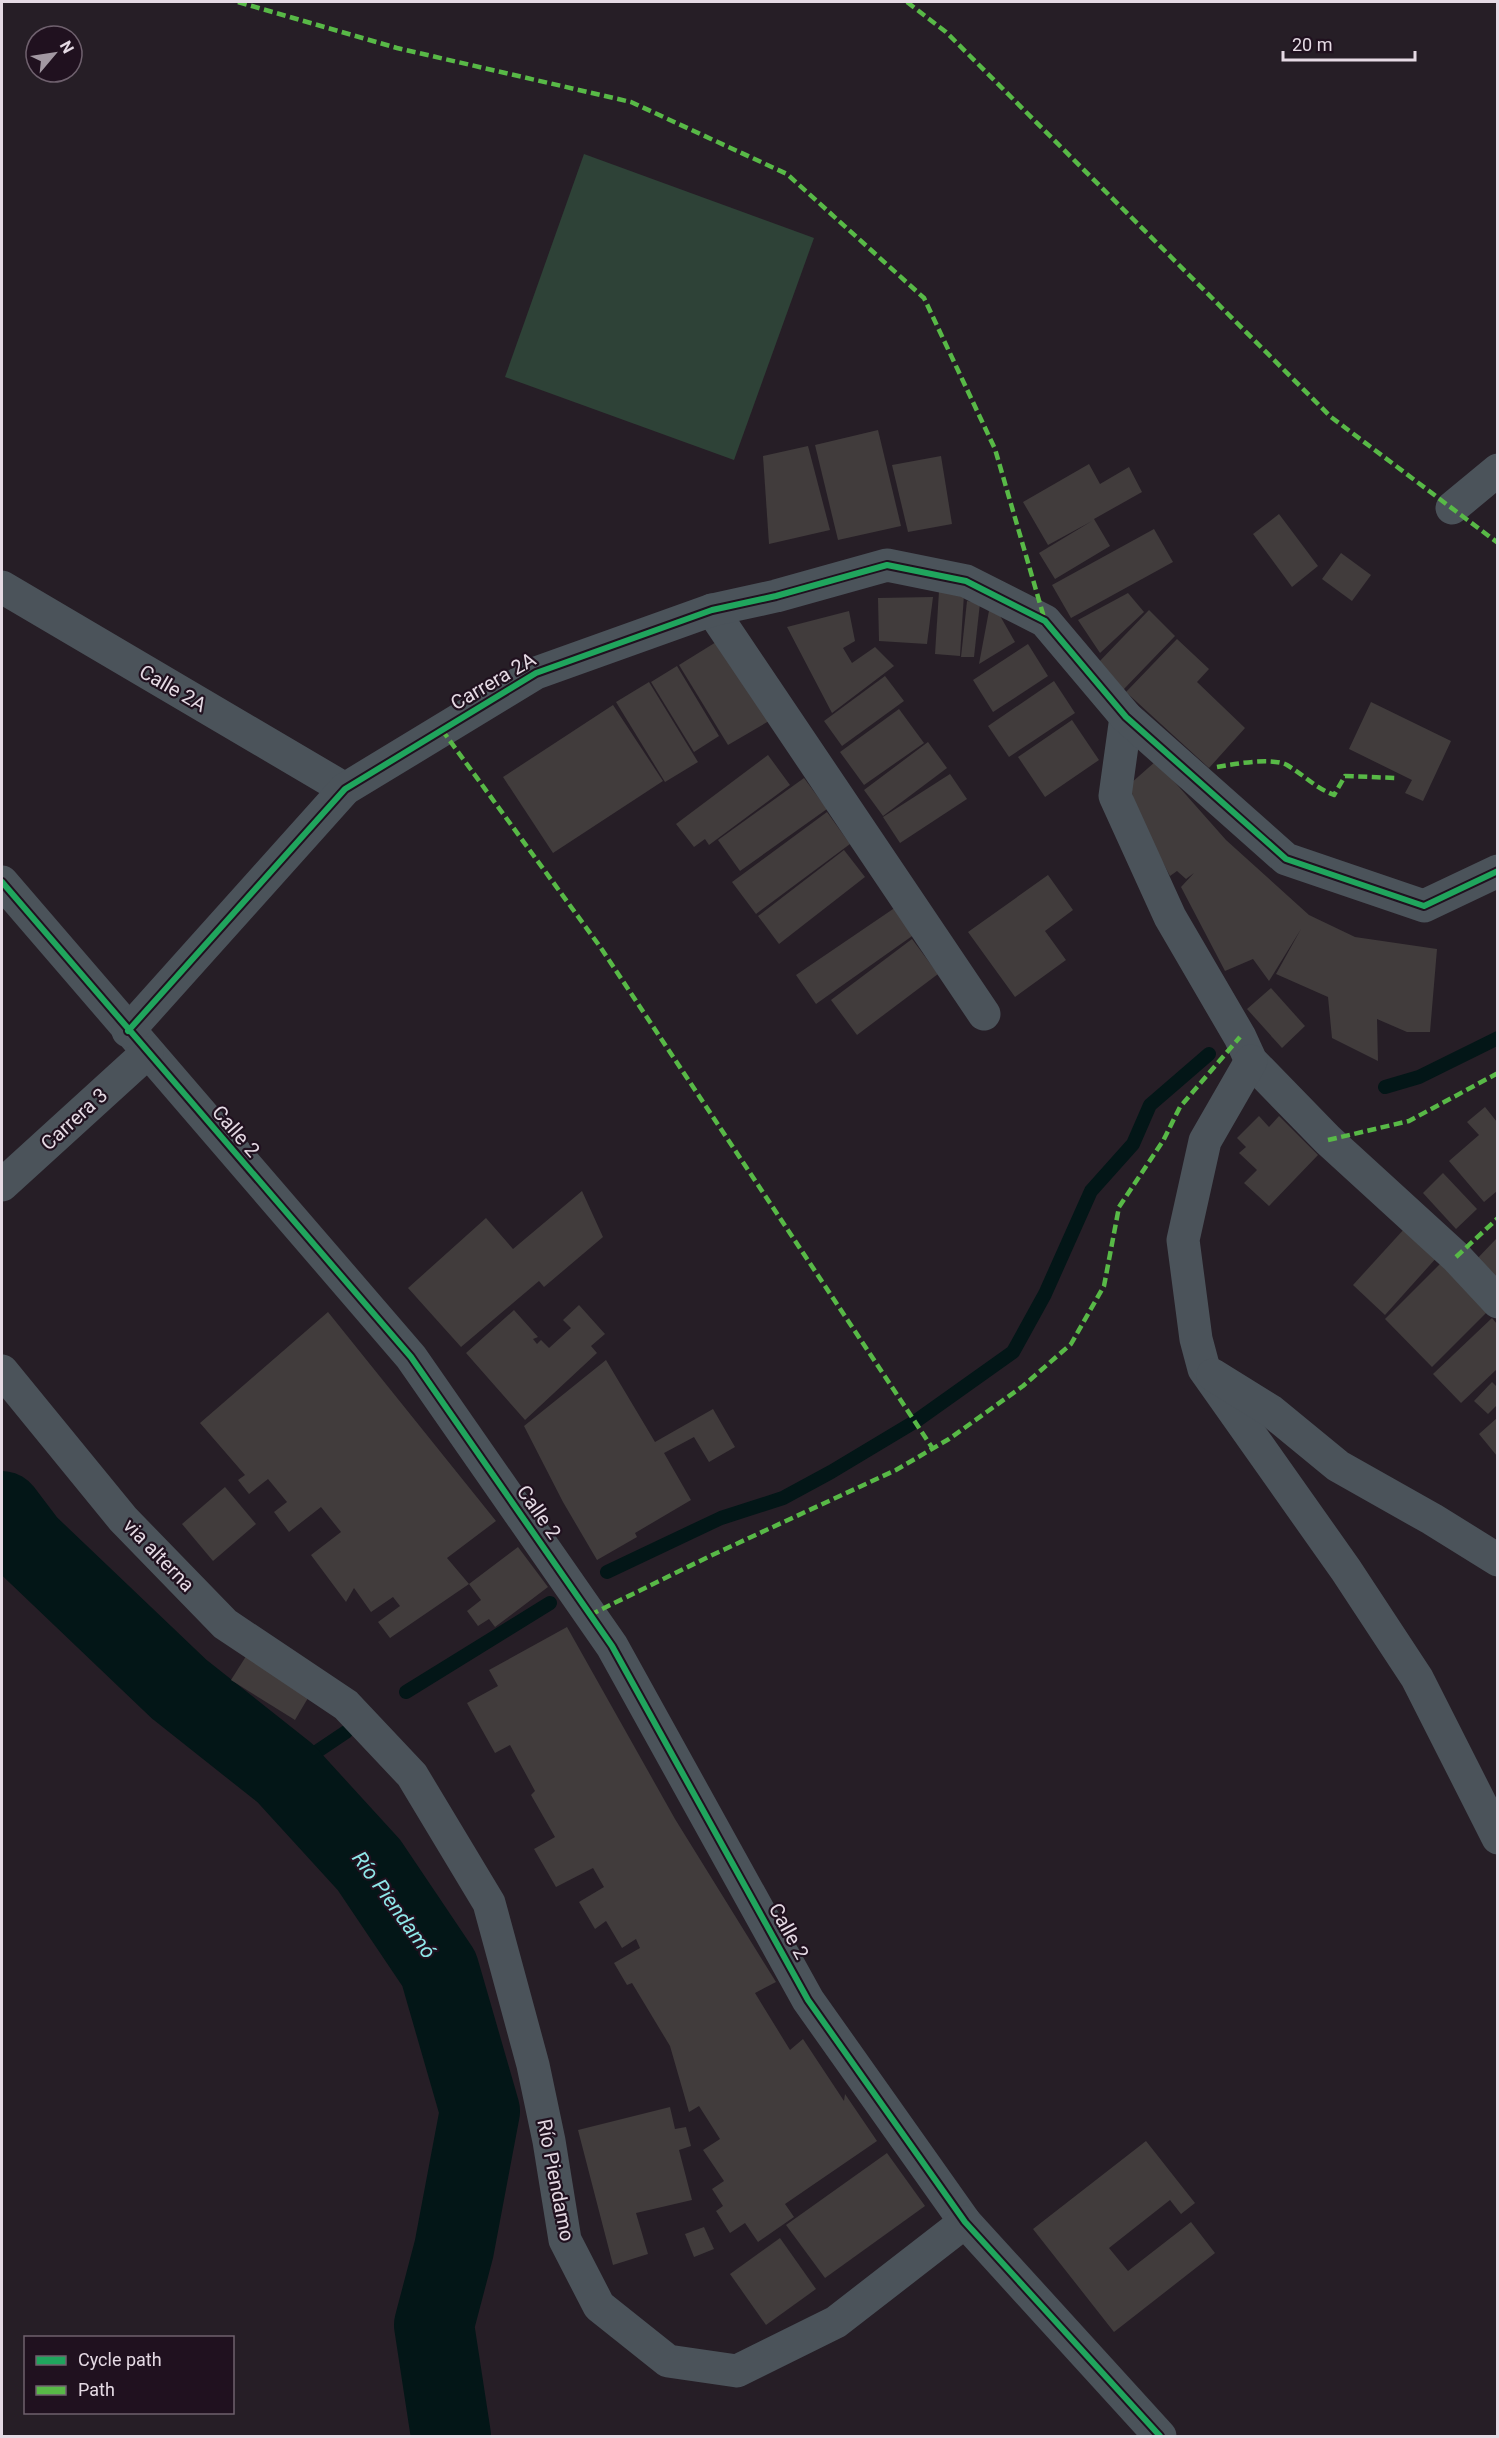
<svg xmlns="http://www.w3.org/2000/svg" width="1499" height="2438" font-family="Roboto,sans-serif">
	<rect width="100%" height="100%" fill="#261e26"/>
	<polygon fill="#2e4237" points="584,154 814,238 734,460 505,377"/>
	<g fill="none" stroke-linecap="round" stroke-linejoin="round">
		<g stroke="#031617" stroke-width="14">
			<polyline points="1385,1087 1419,1077 1498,1038"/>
			<polyline points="607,1572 721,1518 783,1498 831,1472 916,1421 1013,1352 1045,1294 1091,1191 1133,1144 1150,1105 1209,1054"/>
			<polyline points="406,1692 550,1603"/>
			<polyline points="285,1773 346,1732"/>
		</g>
		<polyline stroke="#031617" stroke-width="80" points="2,1511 27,1544 179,1689 285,1773 369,1865 439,1969 480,2111 454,2249 434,2325 451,2436"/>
	</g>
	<g fill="#413c3c">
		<polygon points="878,430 901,526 838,540 815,445"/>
		<polygon points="808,446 830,530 769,544 763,456"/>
		<polygon points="941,456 952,524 908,532 892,465"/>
		<polygon points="1089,464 1100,484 1129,467 1142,492 1094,519 1110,546 1055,579 1039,553 1092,521 1048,545 1023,502"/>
		<polygon points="1279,514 1318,566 1292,587 1253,534"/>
		<polygon points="1154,529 1173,562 1071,618 1052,585"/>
		<polygon points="1341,553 1371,575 1352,601 1322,579"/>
		<polygon points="939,591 964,594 960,656 935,654"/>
		<polygon points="1128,593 1144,612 1100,653 1078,620"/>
		<polygon points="933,597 927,644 879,641 878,598"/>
		<polygon points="991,600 1015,642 979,664"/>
		<polygon points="967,601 980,603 974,657 961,657"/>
		<polygon points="1149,610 1175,636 1123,690 1097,664"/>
		<polygon points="849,611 855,641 843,648 852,663 875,647 894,666 832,713 787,627"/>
		<polygon points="721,639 769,721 728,745 679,665"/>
		<polygon points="1177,639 1209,669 1197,682 1245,728 1209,768 1126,692"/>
		<polygon points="1028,644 1048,676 993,712 973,680"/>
		<polygon points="677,666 719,736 694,752 651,682"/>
		<polygon points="885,676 904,701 842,746 824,721"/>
		<polygon points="1054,681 1075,713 1009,757 988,726"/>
		<polygon points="649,682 698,762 665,782 616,702"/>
		<polygon points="1371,702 1451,741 1423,801 1405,793 1412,780 1349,749"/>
		<polygon points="613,705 663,781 553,853 503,777"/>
		<polygon points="899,709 924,743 864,785 840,752"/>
		<polygon points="1072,720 1099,760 1045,797 1018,757"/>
		<polygon points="928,742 947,768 883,816 864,790"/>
		<polygon points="768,755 790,785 709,845 705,839 694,847 676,824"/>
		<polygon points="1156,761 1226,840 1309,915 1355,937 1437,949 1430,1032 1407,1032 1377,1019 1378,1061 1332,1038 1328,997 1276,974 1301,929 1269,981 1253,959 1225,971 1181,887 1194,873 1186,879 1177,871 1170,876 1136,812 1130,784"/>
		<polygon points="950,774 967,799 900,843 883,817"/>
		<polygon points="804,778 827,809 740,871 718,840"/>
		<polygon points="827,812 850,844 756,914 732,882"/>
		<polygon points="844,850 865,877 779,944 758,916"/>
		<polygon points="1048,875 1073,910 1045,931 1066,960 1015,997 968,932"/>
		<polygon points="896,907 915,934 816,1004 796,975"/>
		<polygon points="912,939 938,974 857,1035 831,1000"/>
		<polygon points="1271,988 1305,1026 1282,1048 1247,1009"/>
		<polygon points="1485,1107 1497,1122 1497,1191 1484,1202 1449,1161 1479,1135 1467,1122"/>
		<polygon points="1259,1116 1269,1127 1279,1116 1318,1155 1269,1206 1244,1183 1257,1170 1239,1153 1246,1147 1237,1138"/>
		<polygon points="1443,1173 1477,1209 1456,1229 1423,1193"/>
		<polygon points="582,1191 603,1237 544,1287 539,1281 461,1347 408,1288 486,1218 513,1249"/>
		<polygon points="1405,1228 1438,1256 1385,1315 1353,1285"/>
		<polygon points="1497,1238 1497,1285 1474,1262"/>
		<polygon points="1441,1263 1489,1310 1432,1367 1385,1319"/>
		<polygon points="579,1305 605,1334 591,1346 597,1353 525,1420 466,1353 514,1310 538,1337 533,1339 537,1344 541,1340 549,1348 571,1328 563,1320"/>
		<polygon points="328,1312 496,1521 447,1558 469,1584 390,1638 378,1622 400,1606 393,1597 371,1612 354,1588 346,1602 311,1555 341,1532 321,1507 289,1532 274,1512 287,1502 268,1479 249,1494 238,1480 245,1475 200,1423"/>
		<polygon points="1492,1318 1497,1324 1497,1369 1461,1403 1433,1374"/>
		<polygon points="606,1360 655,1442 713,1409 735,1447 709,1462 694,1437 664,1453 691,1500 635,1533 637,1537 597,1560 563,1502 524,1426"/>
		<polygon points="1492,1382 1497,1387 1497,1405 1488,1414 1474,1401"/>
		<polygon points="1497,1418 1497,1456 1479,1434"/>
		<polygon points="225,1487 256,1524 213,1561 182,1524"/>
		<polygon points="518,1547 548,1587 495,1627 489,1619 478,1626 467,1611 481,1600 469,1584"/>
		<polygon points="567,1627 675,1819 776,1982 755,1993 790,2050 803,2039 844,2101 845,2094 877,2141 785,2204 794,2217 758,2242 745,2223 730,2233 716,2211 723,2206 712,2189 724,2181 703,2150 720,2139 699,2106 689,2112 670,2046 632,1983 627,1985 614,1963 640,1948 636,1939 622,1948 606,1921 595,1929 579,1902 604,1887 593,1868 556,1887 534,1849 555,1837 531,1795 535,1791 510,1745 495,1753 467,1703 498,1686 489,1670"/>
		<polygon points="255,1642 318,1681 295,1720 231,1680"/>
		<polygon points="670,2107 675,2129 686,2127 691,2146 679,2150 692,2200 636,2213 648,2254 613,2265 578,2130"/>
		<polygon points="1146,2141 1195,2203 1181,2214 1170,2200 1109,2248 1128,2271 1191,2222 1215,2253 1114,2332 1033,2229"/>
		<polygon points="887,2153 925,2206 825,2278 786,2225"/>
		<polygon points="704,2227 714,2249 694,2257 685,2234"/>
		<polygon points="780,2238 816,2289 766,2325 730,2274"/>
	</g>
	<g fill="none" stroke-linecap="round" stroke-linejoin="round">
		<g stroke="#4b535a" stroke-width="33">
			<polyline points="1452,508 1498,470"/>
			<polyline points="2,587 345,789"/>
			<polyline points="712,610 984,1014"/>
			<polyline points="1126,717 1115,796 1170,917 1240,1037 1251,1061 1328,1140 1456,1257 1498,1302"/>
			<polyline points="2,882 411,1357 612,1646 808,2000 965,2222 1160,2436"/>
			<polyline points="128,1031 345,789 536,673 712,610 776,596 887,565 966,581 1045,621 1126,717 1286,859 1424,906 1498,871"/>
			<polyline points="1251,1061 1205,1141 1183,1240 1196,1339 1204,1369 1346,1570 1417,1678 1498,1838"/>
			<polyline points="2,1185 147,1053"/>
			<polyline points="2,1371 123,1519 225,1624 346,1705 412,1775 489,1903 533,2065 549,2141 565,2240 599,2306 668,2361 737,2371 836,2322 965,2222"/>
			<polyline points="1213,1375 1271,1411 1338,1466 1432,1519 1498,1560"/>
		</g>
		<g stroke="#58b947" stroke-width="4.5" stroke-dasharray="9 4.5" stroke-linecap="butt">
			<polyline points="238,2 397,48 631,102 787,174 924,298 995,449 1045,621"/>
			<polyline points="907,2 946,32 1331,417 1498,543"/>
			<polyline points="442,730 601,948 933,1449"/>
			<path d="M1217,767c17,-3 55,-10 70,-2 17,10 27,22 47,30l11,-19 51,2"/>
			<polyline points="1328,1140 1409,1121 1498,1073"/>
			<polyline points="1456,1257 1498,1218"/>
			<polyline points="590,1615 708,1557 896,1470 949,1439 1023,1386 1071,1344 1104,1286 1119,1207 1163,1141 1180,1107 1240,1037"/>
		</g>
		<g stroke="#20111f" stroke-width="10">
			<g id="cycleway">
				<polyline points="2,882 411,1357 612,1646 808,2000 965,2222 1160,2436"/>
				<polyline points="128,1031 345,789 536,673 712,610 776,596 887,565 966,581 1045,621 1126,717 1286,859 1424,906 1498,871"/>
			</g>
		</g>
		<use href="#cycleway" stroke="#20a55d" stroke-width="6"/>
	</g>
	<g text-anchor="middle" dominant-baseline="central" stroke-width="4.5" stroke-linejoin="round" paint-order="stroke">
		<g font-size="20" fill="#e5dae4" stroke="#20111f">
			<text transform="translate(493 681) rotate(-30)">Carrera 2A</text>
			<text transform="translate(173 688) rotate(30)">Calle 2A</text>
			<text transform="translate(74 1119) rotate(-42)">Carrera 3</text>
			<text transform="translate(236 1131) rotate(49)">Calle 2</text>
			<text transform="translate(539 1512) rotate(55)">Calle 2</text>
			<text transform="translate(159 1555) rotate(46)">via alterna</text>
			<text transform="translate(789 1931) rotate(61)">Calle 2</text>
			<text transform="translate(556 2180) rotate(79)">Río Piendamo</text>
		</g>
		<g font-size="21" font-style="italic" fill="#8fe8e9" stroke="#20111f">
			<text transform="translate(394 1905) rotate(54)">Río Piendamó</text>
		</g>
	</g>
	<rect width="1499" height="2438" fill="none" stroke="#e5dae4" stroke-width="6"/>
	<rect x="24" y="2336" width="210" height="78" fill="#20111f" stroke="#6f616e" stroke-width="1.5"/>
	<rect x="36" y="2356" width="30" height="9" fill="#20a55d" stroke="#6f616e" stroke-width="1.5"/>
	<text x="78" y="2366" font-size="18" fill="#e5dae4">Cycle path</text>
	<rect x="36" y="2386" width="30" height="9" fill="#58b947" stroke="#6f616e" stroke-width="1.5"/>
	<text x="78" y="2396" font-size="18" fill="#e5dae4">Path</text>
	<g transform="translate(54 54) rotate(61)"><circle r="28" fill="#20111f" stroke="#6f616e" stroke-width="1.5"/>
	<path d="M0-4.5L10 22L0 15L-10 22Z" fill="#a298a2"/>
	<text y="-9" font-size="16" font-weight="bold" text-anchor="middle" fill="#e5dae4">N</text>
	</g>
	<path d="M1283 51v9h132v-9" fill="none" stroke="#e5dae4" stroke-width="3"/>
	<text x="1292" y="51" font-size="18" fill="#e5dae4" stroke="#20111f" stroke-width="4.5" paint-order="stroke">20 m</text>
</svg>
